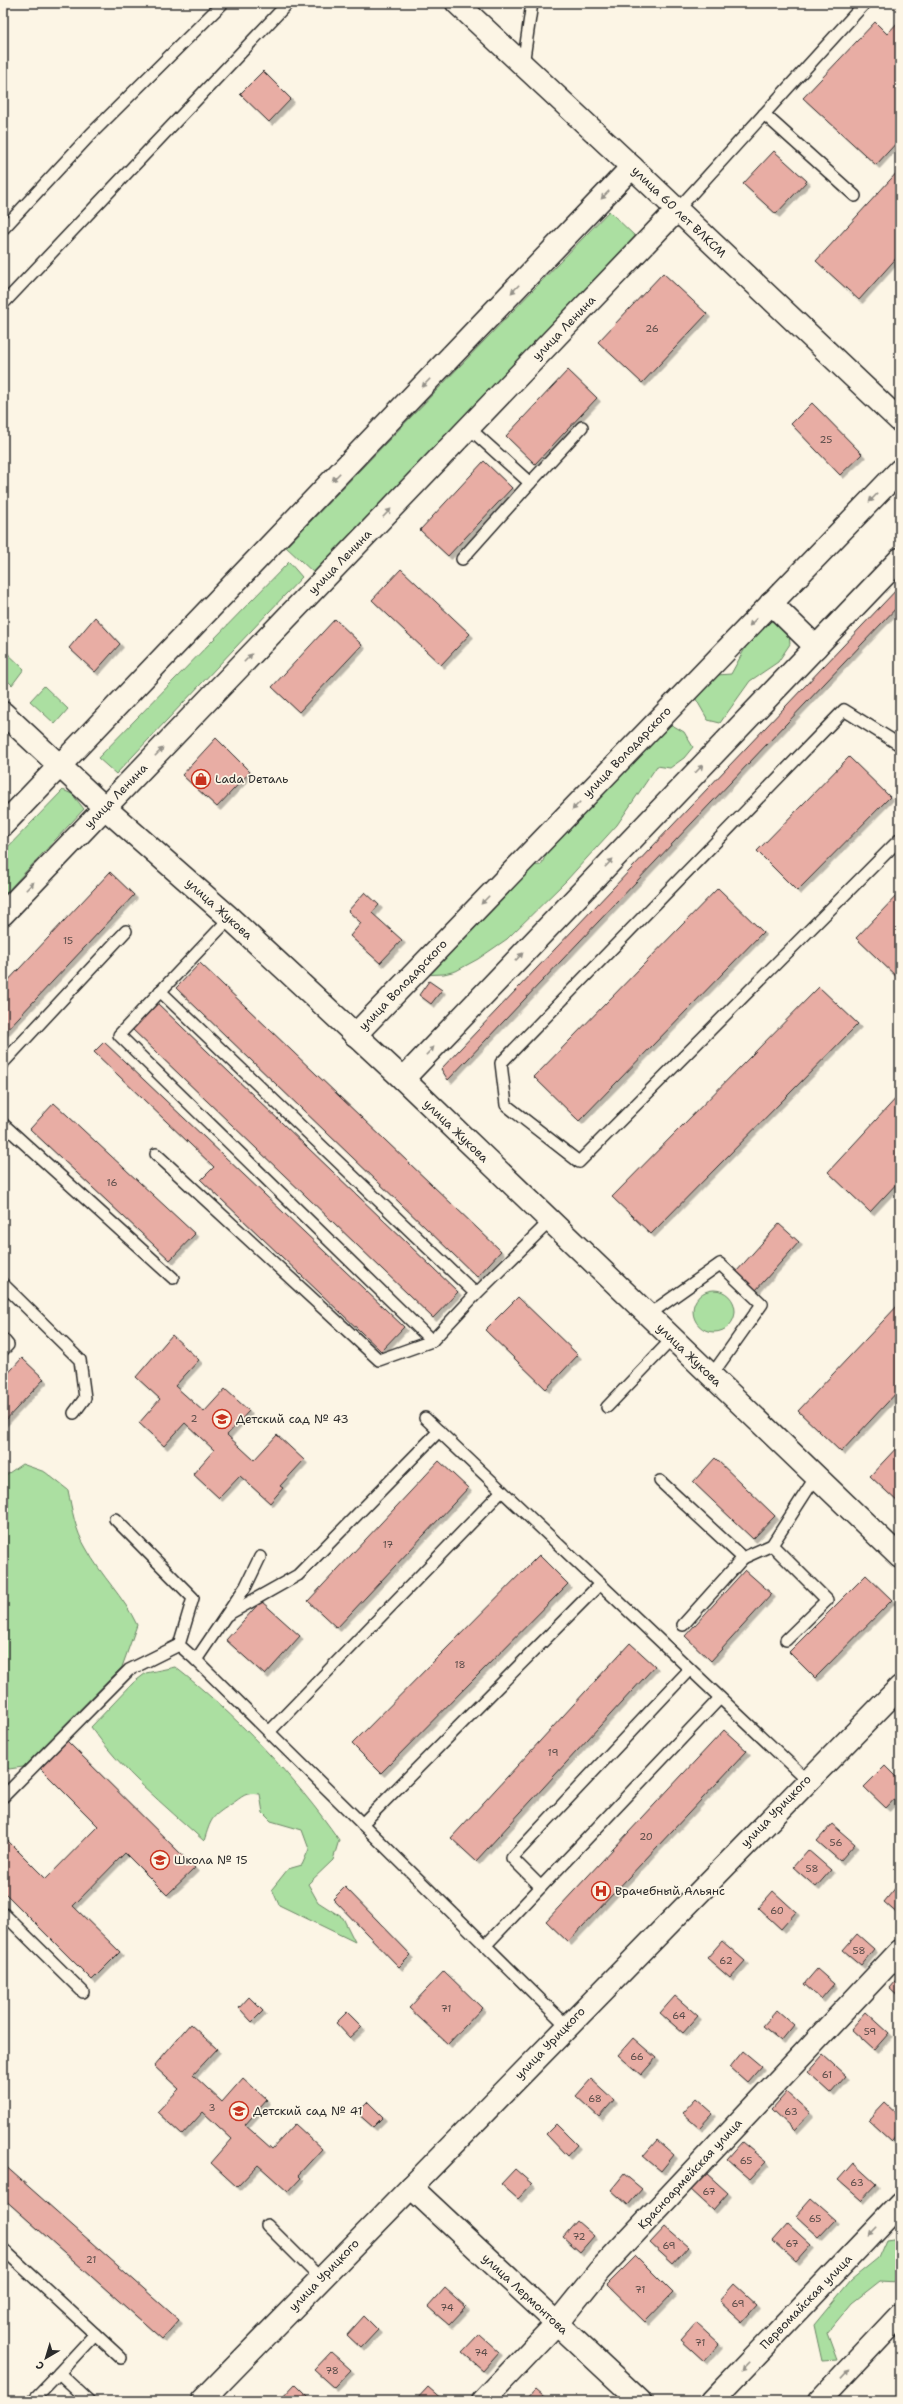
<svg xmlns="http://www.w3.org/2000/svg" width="903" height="2404" font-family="'Shantell Sans',sans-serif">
	<defs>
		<filter id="shadow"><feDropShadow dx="3.5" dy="3.5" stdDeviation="0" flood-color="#0004"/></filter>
	</defs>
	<rect width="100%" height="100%" fill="#fcf5e5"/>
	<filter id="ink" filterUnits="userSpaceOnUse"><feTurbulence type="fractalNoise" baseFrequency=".025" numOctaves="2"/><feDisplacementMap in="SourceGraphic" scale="8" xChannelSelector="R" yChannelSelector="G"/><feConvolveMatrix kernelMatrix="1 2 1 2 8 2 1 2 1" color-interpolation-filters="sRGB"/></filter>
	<g filter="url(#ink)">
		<g fill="#abdfa1" stroke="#6b8566">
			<polygon points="609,211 638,239 315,574 286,547"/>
			<polygon points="289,562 302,577 116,774 98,758"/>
			<polygon points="765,620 788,625 790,644 778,662 750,681 720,723 708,720 693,694 717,675 731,674 749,641"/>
			<polygon points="3,649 24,669 12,685 3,676"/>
			<polygon points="44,686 68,709 55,724 30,701"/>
			<polygon points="672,725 684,732 693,747 684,758 670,768 657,766 617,825 566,881 507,939 478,959 456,971 444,974 421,975 525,866 541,865 557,832 658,727"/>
			<polygon points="63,790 72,794 84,809 3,896 3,852"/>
			<circle cx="714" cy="1311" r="21"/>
			<path d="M22,1464l23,8 23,18c4,20 7,40 18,58 15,28 38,49 51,77l-15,42 -99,100 -14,2 -6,-6v-286z"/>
			<path d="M175,1667c58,45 122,112 164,173l-6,20 -25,24 10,18 25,16 12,24 -76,-37 -7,-16 16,-20 14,-4 7,-16 -7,-19 -31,-9 -8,-8 -3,-19c-16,-2 -16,2 -30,11 -19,12 -19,14 -26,36 -40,-36 -83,-71 -113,-114l42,-44 13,-10z"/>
			<polygon points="900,2238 900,2280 898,2282 880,2281 852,2303 827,2333 837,2360 822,2361 814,2325 851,2280 878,2258 886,2240"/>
		</g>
		<g fill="#e8ada4" stroke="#2b2b2b" filter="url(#shadow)">
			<polygon points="900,20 900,139 876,165 803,98 875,22 887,34"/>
			<polygon points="263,71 291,99 269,122 240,94"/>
			<polygon points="774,151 807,181 776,214 743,184"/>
			<polygon points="900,169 900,254 859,300 816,261"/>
			<polygon points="663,273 707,314 642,383 598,342"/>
			<polygon points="568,370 597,398 535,464 506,436"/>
			<polygon points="812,403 862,454 840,475 791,424"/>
			<polygon points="484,461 512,488 448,556 420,530"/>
			<polygon points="401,569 470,634 441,665 372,600"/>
			<polygon points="900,586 900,604 448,1080 441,1069"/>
			<polygon points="95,617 120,644 95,672 69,648"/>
			<polygon points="335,619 362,645 299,712 272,687"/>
			<polygon points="216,738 250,772 217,807 182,775"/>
			<polygon points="849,757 890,797 797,891 757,851"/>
			<polygon points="110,872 134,895 3,1034 3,986"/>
			<polygon points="718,888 763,932 579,1121 534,1077"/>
			<polygon points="365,892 379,905 372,913 402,940 380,963 350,936 361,923 348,911"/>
			<polygon points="900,892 900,980 856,938"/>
			<polygon points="200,963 501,1251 477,1277 176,988"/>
			<polygon points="429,981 442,990 431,1004 419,995"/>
			<polygon points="819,987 858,1024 651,1234 612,1197"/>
			<polygon points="156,1002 458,1292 433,1318 131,1028"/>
			<polygon points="104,1042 404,1327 381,1351 201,1180 214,1167 94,1052"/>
			<polygon points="900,1094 900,1180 870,1212 828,1172"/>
			<polygon points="54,1103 195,1234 170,1260 30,1129"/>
			<polygon points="779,1224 799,1242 756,1290 736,1272"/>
			<polygon points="518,1297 578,1355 546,1389 485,1330"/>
			<polygon points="900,1303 900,1389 841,1452 798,1411"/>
			<polygon points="172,1335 199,1360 175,1386 204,1412 225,1389 249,1411 227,1435 254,1460 277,1435 304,1460 280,1486 283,1488 270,1503 240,1476 219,1498 193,1474 214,1450 185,1423 164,1446 139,1423 160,1399 136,1377"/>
			<polygon points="22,1358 44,1379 3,1423 3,1379"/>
			<polygon points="900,1444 900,1504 870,1476"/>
			<polygon points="715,1458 775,1516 753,1539 693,1482"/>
			<polygon points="439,1461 468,1488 337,1628 308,1601"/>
			<polygon points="539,1555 568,1584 381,1773 352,1744"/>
			<polygon points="745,1570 772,1594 711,1661 685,1636"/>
			<polygon points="866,1575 892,1600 815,1678 789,1652"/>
			<polygon points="261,1601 300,1636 265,1675 226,1640"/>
			<polygon points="630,1643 655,1666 476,1861 451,1838"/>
			<polygon points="724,1730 747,1751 568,1942 546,1921"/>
			<polygon points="66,1740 195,1868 167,1895 125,1853 73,1906 120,1952 92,1980 3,1891 3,1836 46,1879 98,1826 39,1767"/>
			<polygon points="885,1766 900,1781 900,1793 886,1808 864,1787"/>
			<polygon points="832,1824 855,1844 840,1861 817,1841"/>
			<polygon points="808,1850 831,1870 816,1887 793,1867"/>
			<polygon points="897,1886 900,1888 900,1916 884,1902"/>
			<polygon points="345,1887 411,1955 399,1967 333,1899"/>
			<polygon points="773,1891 796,1912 781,1929 758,1908"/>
			<polygon points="857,1934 874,1949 861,1965 843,1950"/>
			<polygon points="722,1941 745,1961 730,1978 707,1958"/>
			<polygon points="817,1969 834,1984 821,1999 804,1984"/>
			<polygon points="444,1971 482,2008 448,2044 409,2008"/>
			<polygon points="900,1975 900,1998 889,1988"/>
			<polygon points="675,1996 698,2016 683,2033 660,2013"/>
			<polygon points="249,1997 263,2011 252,2022 239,2008"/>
			<polygon points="777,2010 794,2025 781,2041 763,2026"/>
			<polygon points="347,2012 362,2027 350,2038 336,2023"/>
			<polygon points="866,2012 889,2033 874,2050 851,2029"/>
			<polygon points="190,2024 217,2049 193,2075 222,2102 243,2078 267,2100 245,2125 272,2149 295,2124 322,2149 298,2175 301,2178 288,2192 258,2165 237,2187 211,2163 232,2139 203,2112 182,2135 157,2112 179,2089 154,2066"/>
			<polygon points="633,2038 656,2058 641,2075 618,2055"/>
			<polygon points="743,2051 761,2066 747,2082 730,2067"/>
			<polygon points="823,2055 846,2076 831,2093 808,2072"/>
			<polygon points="591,2079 614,2100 599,2117 576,2096"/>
			<polygon points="787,2092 810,2113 794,2130 772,2109"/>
			<polygon points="696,2098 713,2113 699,2128 682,2113"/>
			<polygon points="368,2102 383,2117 373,2127 357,2113"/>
			<polygon points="885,2103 900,2117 900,2132 892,2141 869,2120"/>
			<polygon points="556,2124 577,2145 567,2156 546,2134"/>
			<polygon points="657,2140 674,2155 661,2171 643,2156"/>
			<polygon points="742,2142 766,2162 750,2179 727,2159"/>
			<polygon points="853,2163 876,2184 861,2200 838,2180"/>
			<polygon points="3,2164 179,2320 162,2339 3,2198"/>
			<polygon points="515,2169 532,2184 518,2199 501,2184"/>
			<polygon points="705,2172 728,2193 713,2210 690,2189"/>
			<polygon points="624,2174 642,2189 628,2205 611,2190"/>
			<polygon points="811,2199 835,2220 819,2237 796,2216"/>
			<polygon points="577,2221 594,2236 580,2252 563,2237"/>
			<polygon points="788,2224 811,2245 796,2262 773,2241"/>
			<polygon points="665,2227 688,2247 673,2264 650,2243"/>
			<polygon points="636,2256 673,2293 645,2322 607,2285"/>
			<polygon points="734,2284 757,2305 742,2322 719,2301"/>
			<polygon points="445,2288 466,2307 449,2325 428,2307"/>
			<polygon points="364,2316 378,2330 361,2348 347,2335"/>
			<polygon points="696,2323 719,2344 704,2361 681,2340"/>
			<polygon points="479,2334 499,2352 483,2370 462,2352"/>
			<polygon points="331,2352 351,2370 334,2388 314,2370"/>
			<polygon points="295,2384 312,2401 281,2399"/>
			<polygon points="428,2387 444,2401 415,2401"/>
			<polygon points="535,2389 549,2401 524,2401"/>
		</g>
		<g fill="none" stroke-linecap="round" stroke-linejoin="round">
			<g stroke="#2b2b2b" stroke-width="14">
				<g id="lane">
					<polyline points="523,65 532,3"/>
					<polyline points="764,114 855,196"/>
					<polyline points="677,210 865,3"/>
					<polyline points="3,229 91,134 223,3"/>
					<polyline points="3,304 288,3"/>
					<polyline points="469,428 530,483 582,427"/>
					<polyline points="462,559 530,483"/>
					<polyline points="900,745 844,710 501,1063 506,1105 579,1162 900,839"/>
					<polyline points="230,918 119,1035 432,1341"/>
					<polyline points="160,991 476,1294"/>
					<polyline points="3,1063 126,931"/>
					<polyline points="3,1124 173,1278"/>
					<polyline points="156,1154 379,1360 432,1341 476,1294 550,1221"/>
					<polyline points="3,1284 80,1360 85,1398 74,1413"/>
					<polyline points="648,1315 720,1264 762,1304 711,1376"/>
					<polyline points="3,1339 8,1345 3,1350"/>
					<polyline points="607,1407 672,1339"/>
					<polyline points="425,1418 807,1780"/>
					<polyline points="660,1481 743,1558 772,1545 815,1478"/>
					<polyline points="115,1519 193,1598 179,1645 196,1660"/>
					<polyline points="772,1545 827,1600 786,1640"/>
					<polyline points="260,1557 246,1586 196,1660 567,2026"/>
					<polyline points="227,1615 298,1575 439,1431"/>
					<polyline points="683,1625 743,1558"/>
					<polyline points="269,1732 502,1491"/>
					<polyline points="3,1797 129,1670 179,1645"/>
					<polyline points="362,1824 600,1584"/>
					<polyline points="541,1887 512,1858 690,1669"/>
					<polyline points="3,1913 83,1992"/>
					<polyline points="485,1946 720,1698"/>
					<polyline points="267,2225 321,2279"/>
					<polyline points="3,2249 95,2334 59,2373"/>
					<polyline points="95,2334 121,2358"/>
					<polyline points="32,2401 59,2373 89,2401"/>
				</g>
			</g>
			<g stroke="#2b2b2b" stroke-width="25">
				<g id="street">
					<polyline points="457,3 632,167"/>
					<polyline points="771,603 816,647"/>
					<polyline points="3,713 105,808 230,918 403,1079 900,1557"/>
					<polyline points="355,1035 900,470"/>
					<polyline points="403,1079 900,559"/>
					<polyline points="411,2187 640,2401"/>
					<polyline points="483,2401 557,2323 599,2271 900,1951"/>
					<polyline points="712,2401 900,2204"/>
					<polyline points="819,2401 900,2315"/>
				</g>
			</g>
			<g stroke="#2b2b2b" stroke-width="25">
				<g id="secondary">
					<polyline points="3,825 632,167 900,421"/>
					<polyline points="3,914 677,210"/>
					<polyline points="202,2401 900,1687"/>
				</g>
			</g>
			<use href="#lane" stroke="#fcf5e5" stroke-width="11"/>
			<use href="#street" stroke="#fcf5e5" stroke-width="22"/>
			<use href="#secondary" stroke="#fcf5e5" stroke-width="22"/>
		</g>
		<defs><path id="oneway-solid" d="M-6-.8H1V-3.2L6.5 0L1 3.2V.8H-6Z"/></defs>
		<g fill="#949088">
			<use href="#oneway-solid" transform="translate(605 195) rotate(134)"/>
			<use href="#oneway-solid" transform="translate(515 289) rotate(134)"/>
			<use href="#oneway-solid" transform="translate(426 383) rotate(134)"/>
			<use href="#oneway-solid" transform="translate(336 477) rotate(134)"/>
			<use href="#oneway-solid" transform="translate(873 498) rotate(134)"/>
			<use href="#oneway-solid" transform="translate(387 513) rotate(-46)"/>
			<use href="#oneway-solid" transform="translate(753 622) rotate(134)"/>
			<use href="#oneway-solid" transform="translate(248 658) rotate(-46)"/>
			<use href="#oneway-solid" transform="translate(159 752) rotate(-46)"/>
			<use href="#oneway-solid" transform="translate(699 769) rotate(-46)"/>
			<use href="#oneway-solid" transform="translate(576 806) rotate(134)"/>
			<use href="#oneway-solid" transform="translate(609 863) rotate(-46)"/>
			<use href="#oneway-solid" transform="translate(30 886) rotate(-46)"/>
			<use href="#oneway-solid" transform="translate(485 900) rotate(134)"/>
			<use href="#oneway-solid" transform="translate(519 957) rotate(-46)"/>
			<use href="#oneway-solid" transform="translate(430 1051) rotate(-46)"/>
			<use href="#oneway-solid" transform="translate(873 2232) rotate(134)"/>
			<use href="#oneway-solid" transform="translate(745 2367) rotate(134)"/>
			<use href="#oneway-solid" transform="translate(846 2373) rotate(-47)"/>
		</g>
	</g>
	<defs>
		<g id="shop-ring" transform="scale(1)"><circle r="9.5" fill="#fcf5e5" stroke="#c8321e" stroke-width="1.5"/><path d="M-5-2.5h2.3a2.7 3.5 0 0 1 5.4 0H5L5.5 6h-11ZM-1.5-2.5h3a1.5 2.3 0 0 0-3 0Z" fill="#c8321e"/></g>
		<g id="school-ring" transform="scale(1)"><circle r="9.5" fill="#fcf5e5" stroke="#c8321e" stroke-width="1.5"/><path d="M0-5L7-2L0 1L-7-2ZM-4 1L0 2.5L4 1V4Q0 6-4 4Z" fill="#c8321e"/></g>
		<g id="hospital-ring" transform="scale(1)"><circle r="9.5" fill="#fcf5e5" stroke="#c8321e" stroke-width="1.5"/><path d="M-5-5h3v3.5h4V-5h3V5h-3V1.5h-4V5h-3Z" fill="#c8321e"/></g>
	</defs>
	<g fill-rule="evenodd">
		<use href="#shop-ring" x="201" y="779"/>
		<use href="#school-ring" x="222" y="1419"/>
		<use href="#school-ring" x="160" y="1860"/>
		<use href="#hospital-ring" x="601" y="1891"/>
		<use href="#school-ring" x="239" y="2111"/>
	</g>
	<g text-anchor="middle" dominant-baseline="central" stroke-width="3.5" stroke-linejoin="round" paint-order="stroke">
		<g font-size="10" fill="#5a4c49">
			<text x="652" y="328">26</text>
			<text x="826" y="439">25</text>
			<text x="68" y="940">15</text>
			<text x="112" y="1182">16</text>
			<text x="194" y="1418">2</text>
			<text x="388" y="1544">17</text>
			<text x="460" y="1664">18</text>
			<text x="553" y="1752">19</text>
			<text x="646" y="1836">20</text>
			<text x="836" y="1842">56</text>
			<text x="812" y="1868">58</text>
			<text x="777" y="1910">60</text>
			<text x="859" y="1950">58</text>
			<text x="726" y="1960">62</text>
			<text x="446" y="2008">71</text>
			<text x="679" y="2015">64</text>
			<text x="870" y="2031">59</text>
			<text x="637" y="2056">66</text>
			<text x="827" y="2074">61</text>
			<text x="595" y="2098">68</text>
			<text x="212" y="2107">3</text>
			<text x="791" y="2111">63</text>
			<text x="746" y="2160">65</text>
			<text x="857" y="2182">63</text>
			<text x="709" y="2191">67</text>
			<text x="815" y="2218">65</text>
			<text x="579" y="2236">72</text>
			<text x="792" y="2243">67</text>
			<text x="669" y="2245">69</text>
			<text x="91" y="2259">21</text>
			<text x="640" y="2289">71</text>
			<text x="738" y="2303">69</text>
			<text x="447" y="2307">74</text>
			<text x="700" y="2342">71</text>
			<text x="481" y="2352">74</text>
			<text x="332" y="2370">78</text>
		</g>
		<g font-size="12" fill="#2b2b2b" stroke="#fcf5e5">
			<text transform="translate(679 212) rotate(44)">улица 60 лет ВЛКСМ</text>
			<text transform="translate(564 328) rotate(-46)">улица Ленина</text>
			<text transform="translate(340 562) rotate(-46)">улица Ленина</text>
			<text transform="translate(627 752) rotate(-46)">улица Володарского</text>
			<text transform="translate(116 796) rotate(-46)">улица Ленина</text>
			<text transform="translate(219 909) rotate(42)">улица Жукова</text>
			<text transform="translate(403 985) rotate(-46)">улица Володарского</text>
			<text transform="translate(456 1131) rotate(44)">улица Жукова</text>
			<text transform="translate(689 1355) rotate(44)">улица Жукова</text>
			<text transform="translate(776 1811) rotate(-46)">улица Урицкого</text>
			<text transform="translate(550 2043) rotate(-46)">улица Урицкого</text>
			<text transform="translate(690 2174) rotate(-47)">Красноармейская улица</text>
			<text transform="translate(324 2275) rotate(-46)">улица Урицкого</text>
			<text transform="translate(525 2294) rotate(43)">улица Лермонтова</text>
			<text transform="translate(806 2302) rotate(-46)">Первомайская улица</text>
		</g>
		<g font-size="12" fill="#2b2b2b" stroke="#fcf5e5" text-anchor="start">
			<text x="215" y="779">Lada Dеталь</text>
			<text x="236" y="1419">Детский сад № 43</text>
			<text x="174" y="1860">Школа № 15</text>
			<text x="615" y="1891">Врачебный Альянс</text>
			<text x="253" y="2111">Детский сад № 41</text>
		</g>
	</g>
	<rect width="903" height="2404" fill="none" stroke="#fcf5e5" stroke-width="16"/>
	<rect x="8" y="8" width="887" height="2388" fill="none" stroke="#2b2b2b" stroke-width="1.5" filter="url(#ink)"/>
	<g transform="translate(46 2358) rotate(218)" stroke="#fcf5e5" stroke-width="3" paint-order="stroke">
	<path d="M0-3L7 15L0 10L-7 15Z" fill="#2b2b2b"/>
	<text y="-6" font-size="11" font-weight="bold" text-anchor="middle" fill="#2b2b2b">С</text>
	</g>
</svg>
